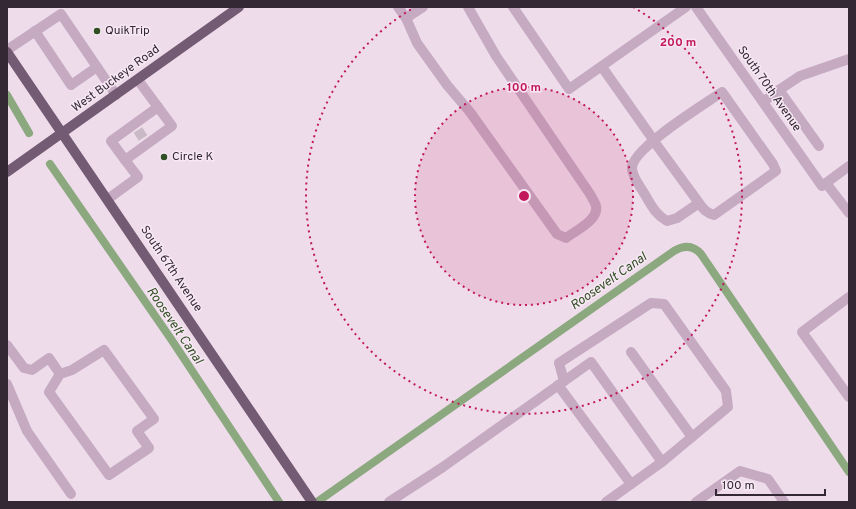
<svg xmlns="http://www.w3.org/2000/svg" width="856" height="509" font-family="Overpass,sans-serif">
	<rect width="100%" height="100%" fill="#eedceb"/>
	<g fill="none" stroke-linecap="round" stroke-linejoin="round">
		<g stroke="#8ba87f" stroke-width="8">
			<polyline points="7,95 29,133"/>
			<polyline points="50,164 171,339 279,502"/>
			<path d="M317,502l357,-251c10,-6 19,-6 27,3l148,218"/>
		</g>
		<polyline stroke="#c9b8c6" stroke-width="10" stroke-dasharray="10 5" stroke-linecap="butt" points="138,130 143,138"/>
		<g stroke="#c5aac2" stroke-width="10">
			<polyline points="398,7 406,18"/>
			<path d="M423,7l-17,11 11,25 30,42 23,27 87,122 9,4c9,-7 33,-18 30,-32 -1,-4 -4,-8 -6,-12l-94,-138 -28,-49"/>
			<polyline points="513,7 569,89 686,7"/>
			<polyline points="696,7 822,186 849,166"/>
			<polyline points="35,31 71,85 97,67"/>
			<polyline points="7,50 61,14 116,95"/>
			<path d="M602,67l48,68 3,5 46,63c5,7 8,10 15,12l62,-44 -3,-7 -51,-72c-17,12 -90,56 -90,76 0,9 8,18 12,25 7,12 11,21 23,28l10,-3 22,-15"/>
			<polyline points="779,90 800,76 849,59"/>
			<polyline points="763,102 779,90 819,146"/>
			<polyline points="125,160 111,141 158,107"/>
			<polyline points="826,183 849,213"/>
			<polyline points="108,199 138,177 125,160 172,126 138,80"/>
			<polyline points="849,297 802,332 849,397"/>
			<polyline points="7,345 24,368 32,370 49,358 60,374 72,370 104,350 154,419 137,431 149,448 109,475 49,392 60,374"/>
			<polyline points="631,352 692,437"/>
			<polyline points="564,381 559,363 651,303 664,304 726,391 728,407 662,462"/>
			<polyline points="7,384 27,431 71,494"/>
			<polyline points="558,385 631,484"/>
			<polyline points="389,502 443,467 591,362 662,462 606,502"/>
			<polyline points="696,502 740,471 768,479 784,502"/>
		</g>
		<g stroke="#735b73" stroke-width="10">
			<polyline points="7,52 312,502"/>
			<polyline points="7,172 239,7"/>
		</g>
	</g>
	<circle cx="524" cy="196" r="109" fill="#c2185b" fill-opacity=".12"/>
	<g fill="none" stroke="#c2185b" stroke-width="2" stroke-dasharray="2 4">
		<circle cx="524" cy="196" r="109"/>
		<path d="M633 7A218 218 0 1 1 415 7"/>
	</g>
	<g fill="#304f23" stroke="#f7e8f4" stroke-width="1.5">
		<circle cx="97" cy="31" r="4"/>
		<circle cx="164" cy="157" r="4"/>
	</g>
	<g text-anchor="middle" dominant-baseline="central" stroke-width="3" stroke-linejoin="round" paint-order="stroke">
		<g font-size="12" fill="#332833" stroke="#f7e8f4" text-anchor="start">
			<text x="105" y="31">QuikTrip</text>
			<text x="172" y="157">Circle K</text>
		</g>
		<g font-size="12" fill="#332833" stroke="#f7e8f4">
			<text transform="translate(116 79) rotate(-36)">West Buckeye Road</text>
			<text transform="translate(769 89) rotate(55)">South 70th Avenue</text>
			<text transform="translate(171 269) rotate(56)">South 67th Avenue</text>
		</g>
		<g font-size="13" font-style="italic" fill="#304f23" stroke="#f7e8f4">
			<text transform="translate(609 282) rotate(-35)">Roosevelt Canal</text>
			<text transform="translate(174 326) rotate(56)">Roosevelt Canal</text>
		</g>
	</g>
	<circle cx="524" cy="196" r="6" fill="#c2185b" stroke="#f7e8f4" stroke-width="2"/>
	<g font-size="12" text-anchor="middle" font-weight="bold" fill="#c2185b" stroke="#f7e8f4" stroke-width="3" stroke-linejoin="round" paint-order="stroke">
		<text x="678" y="46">200 m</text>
		<text x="524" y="91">100 m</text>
	</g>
	<rect width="856" height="509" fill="none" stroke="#332833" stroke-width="16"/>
	<path d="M716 489v6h109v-6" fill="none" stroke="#332833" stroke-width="2"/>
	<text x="722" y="489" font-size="12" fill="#332833" stroke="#f7e8f4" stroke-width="3" paint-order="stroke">100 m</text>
</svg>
